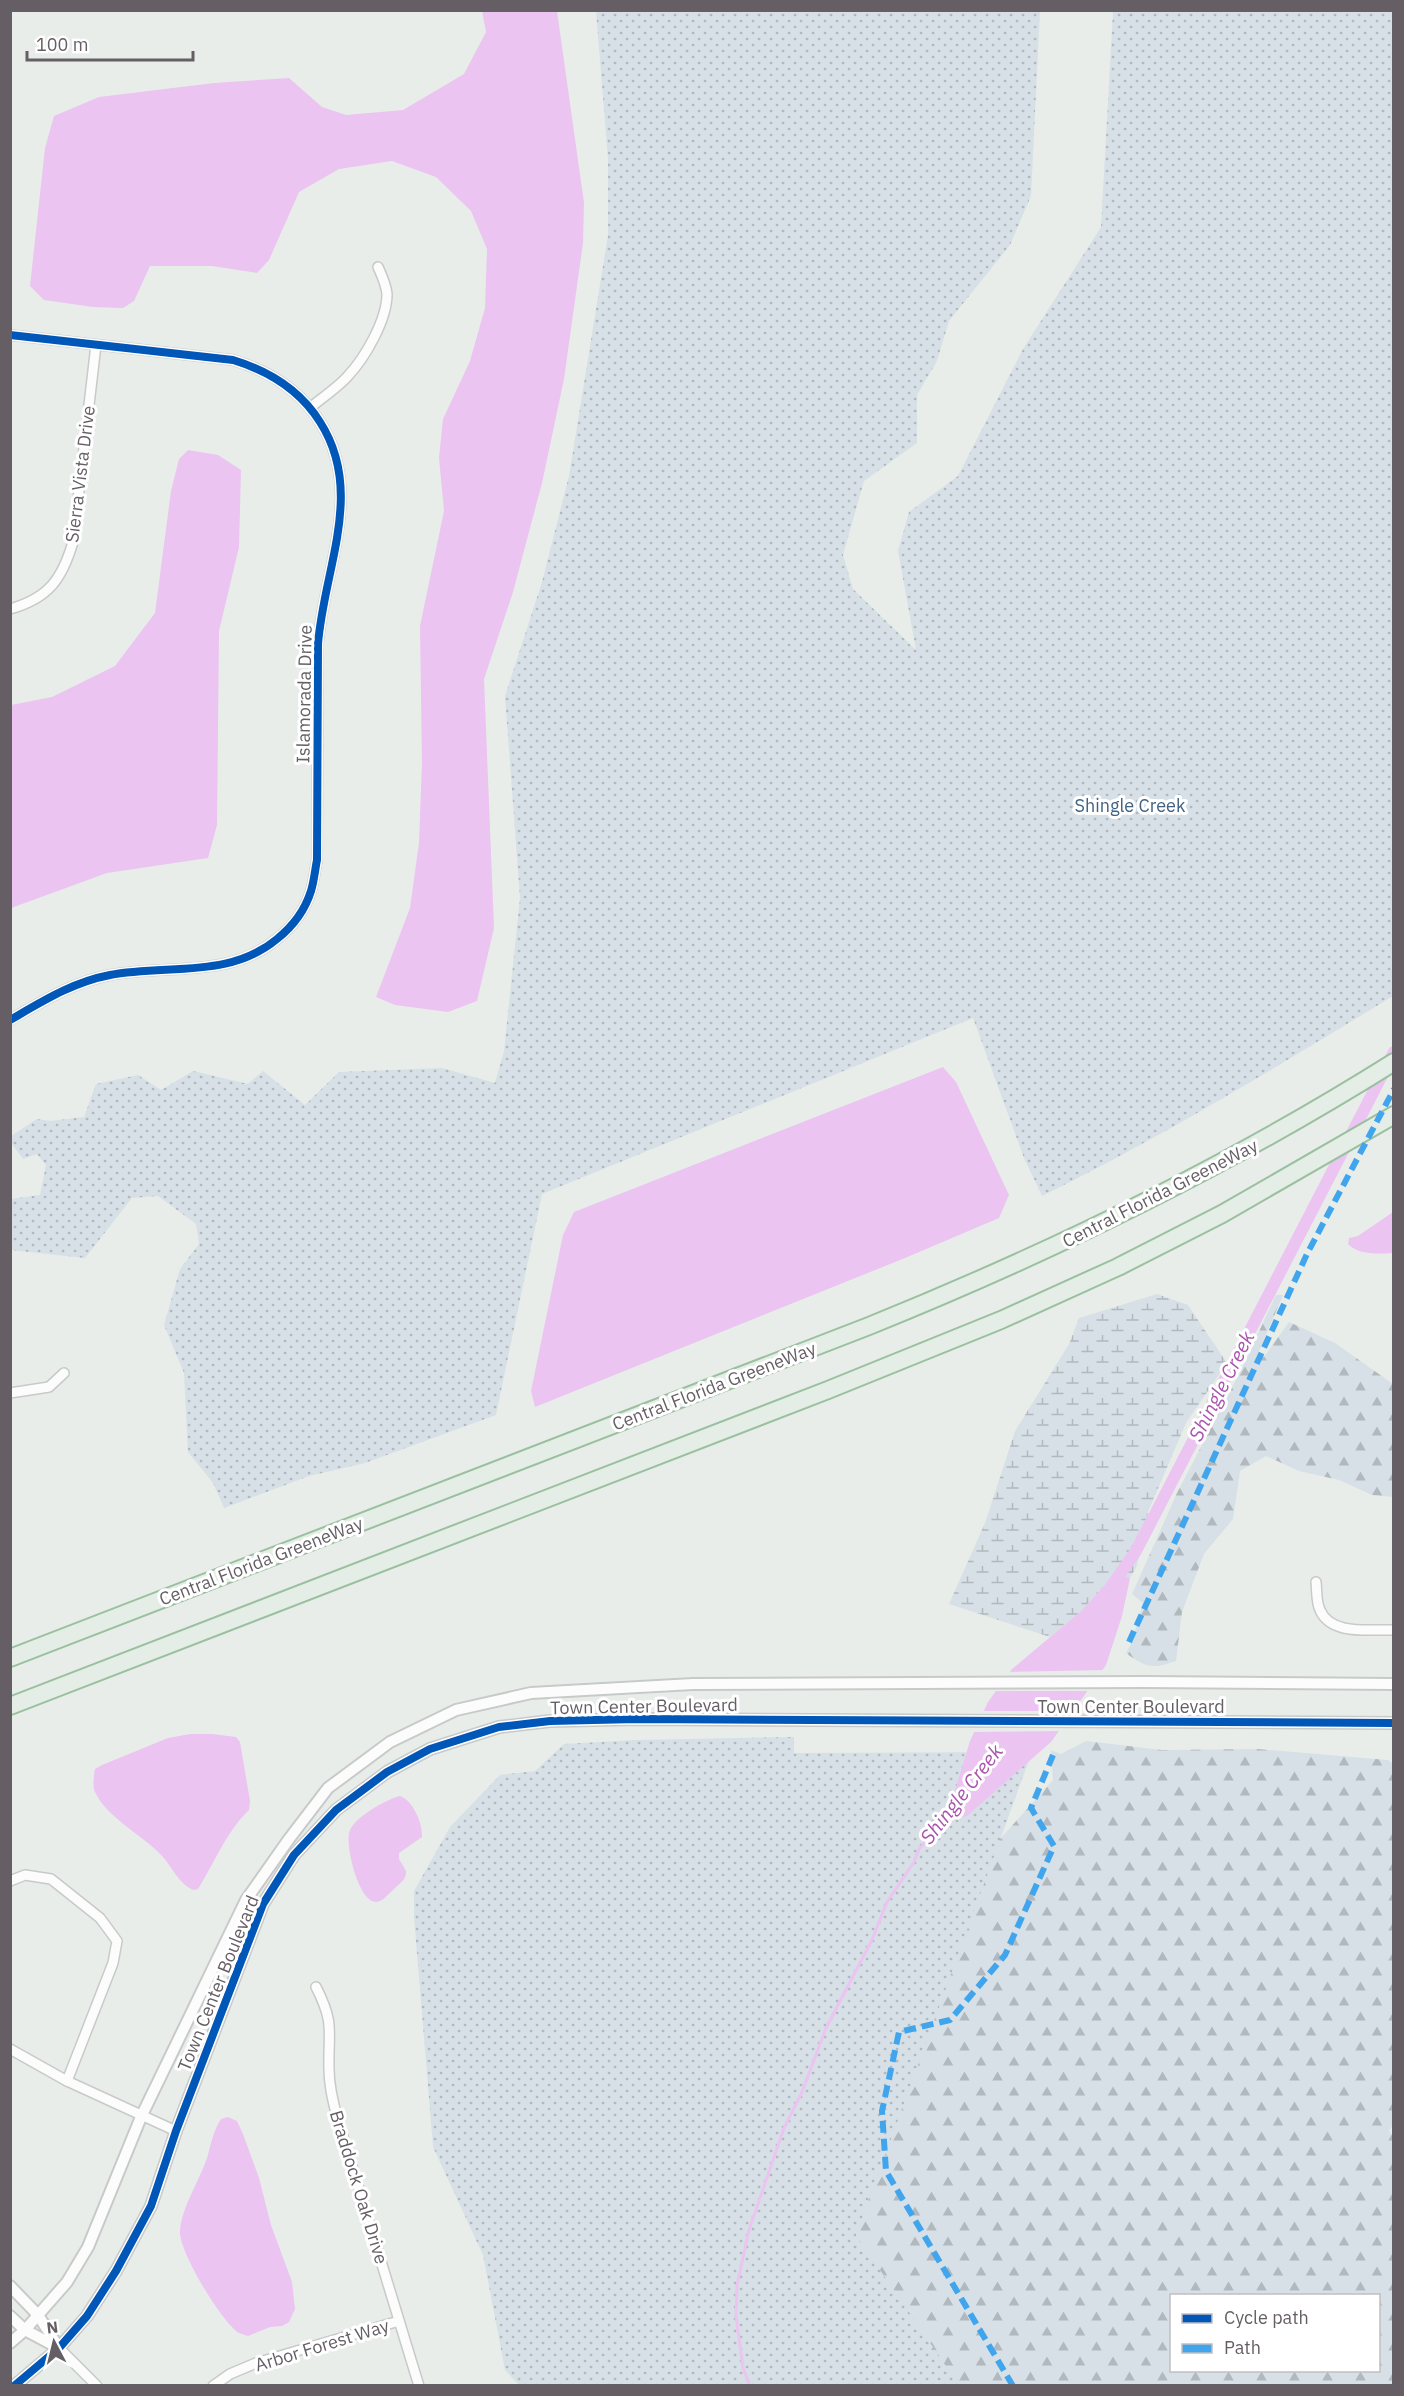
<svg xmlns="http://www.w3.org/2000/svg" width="1404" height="2396" font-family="'IBM Plex Sans',sans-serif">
	<defs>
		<pattern id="forest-firs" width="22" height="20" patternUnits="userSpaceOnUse" patternTransform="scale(1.5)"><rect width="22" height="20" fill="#d6e0e6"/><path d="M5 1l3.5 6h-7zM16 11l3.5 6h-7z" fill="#b1b9be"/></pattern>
		<pattern id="wetland-marsh" width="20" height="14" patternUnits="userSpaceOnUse" patternTransform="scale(1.5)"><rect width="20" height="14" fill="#d6e0e6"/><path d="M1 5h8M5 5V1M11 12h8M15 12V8" fill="none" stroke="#b1b9be"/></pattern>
		<pattern id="park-dots" width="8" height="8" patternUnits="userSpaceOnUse" patternTransform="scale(1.5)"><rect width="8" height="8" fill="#d6e0e6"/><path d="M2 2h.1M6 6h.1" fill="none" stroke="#b1b9be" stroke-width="1.8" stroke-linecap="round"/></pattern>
	</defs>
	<rect width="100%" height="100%" fill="#e9edea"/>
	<g fill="url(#forest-firs)" fill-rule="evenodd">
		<path d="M1276,1295h7l-26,61 7,1 25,-35 46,21 58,41v113l-21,-2 -33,-15 -40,-9 -33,-15 -26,15 -7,48 -29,35 -22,58 -6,49c-23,8 -30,7 -50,-8l6,-11 11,-39 -11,-9 45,-101 66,-127z"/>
		<path d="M1086,1741l76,9 96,-1 130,11 5,4 1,359 -5,8 5,7 -1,247h-464l-78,-97 -6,-102 128,-317 80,-89 -2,-30 10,4zM1172,2296h206v74h-206z"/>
	</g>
	<polygon fill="url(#wetland-marsh)" points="1157,1294 1188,1305 1227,1363 1186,1423 1148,1512 1137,1566 1130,1578 1120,1574 1113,1576 1080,1612 1050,1637 949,1604 985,1523 1015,1431 1069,1344 1079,1318"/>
	<g fill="url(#park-dots)">
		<path d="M596,11h444l-9,185 -21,49 -61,76 -12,40 -20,34v48l-53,38 -21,74 10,34 63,61 -18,-99 11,-39 49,-36 65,-127 78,-122 12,-216h280v985c-115,70 -230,141 -351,200l-18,-38 -51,-140 -431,176 -46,221 -131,48 -56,13 -85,32 -11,-25 -25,-31 -4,-79 -20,-48 16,-56 19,-25 -3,-20 -38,-28 -26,2 -47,60 -74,-8v-51l29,-4 6,-30 -9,-11 -14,5 -12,-16v-7l26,-17 13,2 34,-4 12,-33 42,-9 23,15 32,-19 55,13 15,-13 42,34 34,-33 103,-4 53,15 9,-32 16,-153 -15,-202 37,-114 27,-106 39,-241v-76z"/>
		<polygon points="794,1737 794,1753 1032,1752 856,2235 959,2385 519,2385 505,2370 483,2255 433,2147 414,1917 414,1891 450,1827 500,1775 535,1771 564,1744 636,1740"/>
	</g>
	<g fill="#ebc4f1">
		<polygon points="482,11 557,11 584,203 583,243 564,379 542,483 513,592 484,679 494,928 477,1001 448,1012 395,1005 376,997 410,908 419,843 422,763 420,626 444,511 439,458 443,419 470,361 485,308 487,249 471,211 436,177 392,161 339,169 299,192 269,260 257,273 212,266 150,266 134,301 123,308 93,307 44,300 30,286 45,148 54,116 99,97 214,83 289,78 322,107 346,115 403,110 464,74 486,32"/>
		<polygon points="188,450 218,455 241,470 239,547 219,631 217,825 208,858 107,873 11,908 11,705 52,697 115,666 155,613 171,491 179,459"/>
		<polygon points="943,1067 956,1082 1009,1195 999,1218 905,1258 535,1407 531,1391 563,1235 574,1212"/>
		<path d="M1393,1212v41c-14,1 -35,2 -45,-9l1,-6 9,-2z"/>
		<polygon points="1120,1574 1130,1578 1122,1616 1106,1665 1051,1742 967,1816 946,1820 970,1741 988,1702 1012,1669 1081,1611 1113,1576"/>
		<path d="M190,1734h22l24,3 4,5 10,59 -1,9c-23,22 -34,52 -51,79l-5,1c-15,-7 -20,-22 -31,-34 -19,-21 -54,-37 -67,-64 -3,-6 -1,-16 0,-23l7,-4 66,-27z"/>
		<path d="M400,1796c13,4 23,28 22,41l-23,16v6l7,12c1,8 -6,12 -12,18 -5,4 -11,13 -18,13 -18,-1 -30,-55 -27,-69 3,-15 38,-34 51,-37z"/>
		<path d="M228,2117l9,4 6,13 16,44 12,47 21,57 3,27 -6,13 -7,4 -12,1 -22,9c-3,-1 -6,-2 -9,-3 -17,-10 -61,-83 -59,-102 2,-25 19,-49 27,-73 4,-14 6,-27 14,-39z"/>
	</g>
	<g fill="#e9edea">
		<polygon points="1106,1670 1091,1691 992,1691 1006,1672"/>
		<polygon points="980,1711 1077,1711 1062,1731 971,1732"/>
	</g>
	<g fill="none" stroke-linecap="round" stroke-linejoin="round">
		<polyline stroke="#ebc4f1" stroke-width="3" points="750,2386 743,2368 736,2316 737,2285 749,2230 784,2128 802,2092 826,2028 872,1940 887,1902 914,1862 919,1849 948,1817"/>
		<polyline stroke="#ebc4f1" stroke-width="12" points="1111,1587 1136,1551 1394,1052"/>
		<g stroke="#c8cac9" stroke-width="12">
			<g id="minor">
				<path d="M10,335l223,25c36,11 67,30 87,62 45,70 4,146 -2,222l-1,216c-2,10 -3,21 -6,31 -6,19 -19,36 -34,48 -48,40 -109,25 -167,36 -37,7 -67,26 -100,45"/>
				<path d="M311,407c12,-10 26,-19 36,-30 18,-19 40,-57 40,-83 -1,-10 -5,-18 -9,-27"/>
				<path d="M10,609c39,-11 52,-30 63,-67l23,-197"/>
				<polyline points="10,1393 49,1387 64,1373"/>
				<path d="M1316,1582c1,8 0,20 4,28 11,26 50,19 74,20"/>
				<polyline points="10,1881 25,1875 51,1879 100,1918 117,1941 113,1963 67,2081"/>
				<path d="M316,1987c19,37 12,44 13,82 0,18 4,34 9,51l81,266"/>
				<polyline points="10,2049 67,2081 176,2131"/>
				<polyline points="59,2348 97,2386"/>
				<polyline points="213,2386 230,2374 256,2363 399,2321"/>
			</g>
		</g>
		<g stroke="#c8cac9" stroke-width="14">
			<g id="tertiary">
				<polyline points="10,2286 38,2315 59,2348"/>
				<polyline points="10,2316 25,2330 57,2347"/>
				<polyline points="10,2343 25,2330 67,2282 88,2247 141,2117 246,1900 289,1839 328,1788 390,1742 456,1710 531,1693 693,1684 1144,1682 1394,1684"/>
				<polyline points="14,2386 59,2348 87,2316 116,2271 151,2206 176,2131 263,1904 294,1855 336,1810 387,1772 430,1749 499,1727 550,1721 637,1719 1394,1723"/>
			</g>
		</g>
		<g stroke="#9ac0a0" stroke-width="20">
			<g id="motorway">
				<path d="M10,1658l859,-332c183,-74 358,-159 525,-264"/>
				<polyline points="10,1706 828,1390 1001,1320 1118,1267 1222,1214 1394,1115"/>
			</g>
		</g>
		<use href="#minor" stroke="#fcfcfc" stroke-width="9"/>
		<use href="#tertiary" stroke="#fcfcfc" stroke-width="10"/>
		<use href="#motorway" stroke="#e4eee6" stroke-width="16"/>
		<g stroke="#41a5ee" stroke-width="6" stroke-dasharray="12 6" stroke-linecap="butt">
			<polyline points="1129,1642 1307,1254 1394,1089"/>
			<polyline points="1013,2386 886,2171 882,2111 899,2032 950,2020 1005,1955 1054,1846 1031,1808 1053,1755"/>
		</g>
		<g stroke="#fff" stroke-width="11">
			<g id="cycleway">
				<path d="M10,335l223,25c36,11 67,30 87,62 45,70 4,146 -2,222l-1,216c-2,10 -3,21 -6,31 -6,19 -19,36 -34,48 -48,40 -109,25 -167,36 -37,7 -67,26 -100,45"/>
				<polyline points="14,2386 59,2348 87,2316 116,2271 151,2206 176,2131 263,1904 294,1855 336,1810 387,1772 430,1749 499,1727 550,1721 637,1719 1394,1723"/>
			</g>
		</g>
		<use href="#cycleway" stroke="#0057b8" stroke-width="8"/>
	</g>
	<g text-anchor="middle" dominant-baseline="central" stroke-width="6" stroke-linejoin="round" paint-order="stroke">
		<g font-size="18" fill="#655f65" stroke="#fff">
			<text transform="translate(80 474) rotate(-83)">Sierra Vista Drive</text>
			<text transform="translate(304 694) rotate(-89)">Islamorada Drive</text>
			<text transform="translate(1160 1193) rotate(-27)">Central Florida GreeneWay</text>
			<text transform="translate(714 1386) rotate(-21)">Central Florida GreeneWay</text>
			<text transform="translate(261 1561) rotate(-21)">Central Florida GreeneWay</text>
			<text transform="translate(644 1706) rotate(-1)">Town Center Boulevard</text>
			<text x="1131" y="1706">Town Center Boulevard</text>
			<text transform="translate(218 1983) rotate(-68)">Town Center Boulevard</text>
			<text transform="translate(359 2187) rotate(73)">Braddock Oak Drive</text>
			<text transform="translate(322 2345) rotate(-17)">Arbor Forest Way</text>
		</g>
		<g font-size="18" fill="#426281" stroke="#fff">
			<text x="1130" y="805">Shingle Creek</text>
		</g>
		<g font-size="20" font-style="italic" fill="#a954ad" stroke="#fff">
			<text transform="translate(1221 1386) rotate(-63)">Shingle Creek</text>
			<text transform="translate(961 1794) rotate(-52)">Shingle Creek</text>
		</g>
	</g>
	<rect width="1404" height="2396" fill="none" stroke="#655f65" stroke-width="24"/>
	<rect x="1170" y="2294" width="210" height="78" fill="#ffffff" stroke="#c1bfc1" stroke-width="1.5"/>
	<rect x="1182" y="2314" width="30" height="9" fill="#0057b8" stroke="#c1bfc1" stroke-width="1.5"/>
	<text x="1224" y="2324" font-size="18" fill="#655f65">Cycle path</text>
	<rect x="1182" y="2344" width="30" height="9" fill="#41a5ee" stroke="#c1bfc1" stroke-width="1.5"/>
	<text x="1224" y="2354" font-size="18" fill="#655f65">Path</text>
	<g transform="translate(54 2342) rotate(353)" stroke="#ffffff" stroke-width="4.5" paint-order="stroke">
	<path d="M0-4.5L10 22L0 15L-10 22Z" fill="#655f65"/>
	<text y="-9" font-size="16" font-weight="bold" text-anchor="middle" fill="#655f65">N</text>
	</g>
	<path d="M27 51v9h166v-9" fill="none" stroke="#655f65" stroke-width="3"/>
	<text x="36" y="51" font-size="18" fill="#655f65" stroke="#ffffff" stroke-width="4.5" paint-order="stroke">100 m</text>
</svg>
